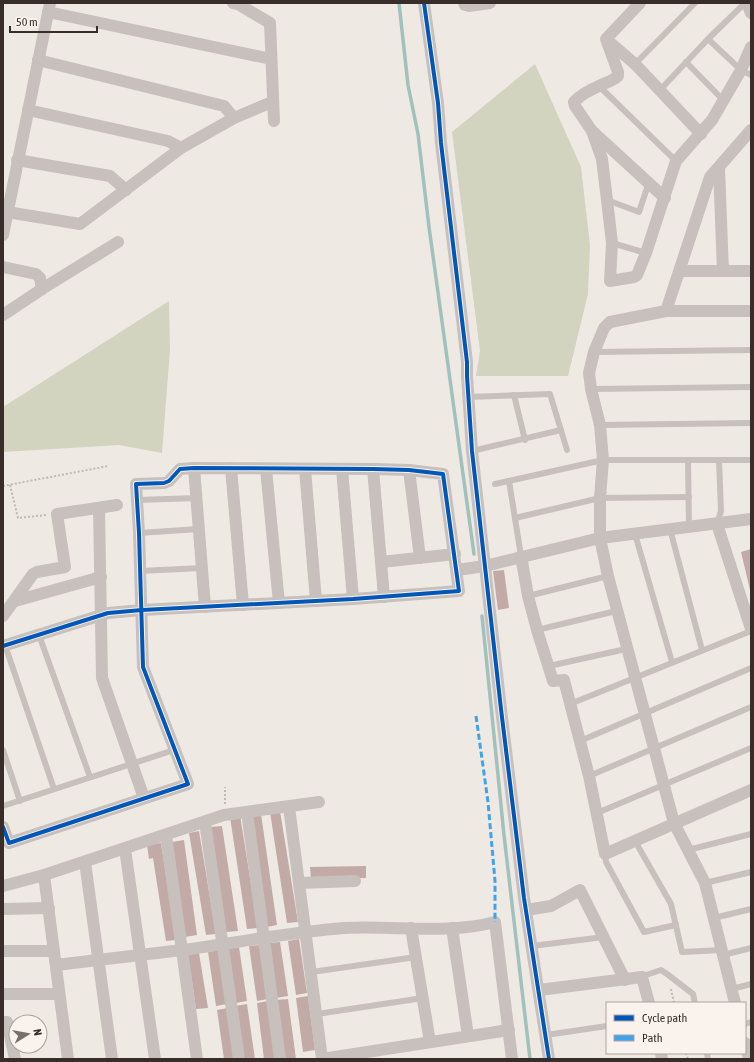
<svg xmlns="http://www.w3.org/2000/svg" width="754" height="1062" font-family="'Asap Condensed',sans-serif">
	<rect width="100%" height="100%" fill="#efe9e4"/>
	<g fill="#d2d4bf">
		<polygon points="535,64 581,167 590,245 588,294 568,376 476,376 480,351 452,132"/>
		<polygon points="169,301 170,350 162,453 119,445 3,452 3,407"/>
	</g>
	<g fill="none" stroke-linecap="round" stroke-linejoin="round">
		<g stroke="#a1c1bd" stroke-width="3.5">
			<polyline points="399,3 408,85 418,134 429,227 474,554"/>
			<polyline points="482,616 504,835 530,1059"/>
		</g>
	</g>
	<g fill="#c2aba6">
		<polygon points="751,549 751,590 750,590 741,552"/>
		<polygon points="504,570 509,608 498,610 493,571"/>
		<polygon points="280,811 298,922 287,923 270,812"/>
		<polygon points="261,814 277,925 267,927 251,816"/>
		<polygon points="240,815 258,928 247,929 230,817"/>
		<polygon points="222,826 238,931 226,932 210,827"/>
		<polygon points="199,831 216,934 206,935 189,833"/>
		<polygon points="184,840 197,935 185,937 172,842"/>
		<polygon points="161,843 176,940 166,941 153,858 149,859 147,845"/>
		<polygon points="366,866 366,878 311,879 310,867"/>
		<polygon points="299,939 307,993 296,995 288,941"/>
		<polygon points="280,942 288,996 276,998 268,943"/>
		<polygon points="260,945 268,999 257,1001 249,946"/>
		<polygon points="239,947 247,1001 236,1003 227,949"/>
		<polygon points="219,950 227,1004 216,1006 208,952"/>
		<polygon points="199,953 208,1008 196,1009 188,955"/>
		<polygon points="308,996 315,1050 303,1052 296,998"/>
		<polygon points="288,999 296,1059 284,1059 276,1000"/>
		<polygon points="268,1001 276,1059 264,1059 257,1003"/>
		<polygon points="247,1004 255,1059 244,1059 235,1006"/>
		<polygon points="228,1008 235,1059 224,1059 217,1010"/>
	</g>
	<g fill="none" stroke-linecap="round" stroke-linejoin="round">
		<g stroke="#c1b9b5" stroke-width="2" stroke-dasharray="2 2" stroke-linecap="butt">
			<polyline points="10,485 18,518 46,515"/>
			<polyline points="3,486 108,466"/>
			<polyline points="225,804 225,787"/>
			<polyline points="671,989 674,1003"/>
			<polyline points="686,1053 688,1059"/>
		</g>
		<g stroke="#c8c0bc" stroke-width="6">
			<polyline points="708,39 741,70 751,75"/>
			<polyline points="686,62 724,101"/>
			<polyline points="635,64 695,3"/>
			<polyline points="599,86 676,161"/>
			<polyline points="660,90 708,39 745,3"/>
			<polyline points="607,200 639,212 649,182"/>
			<polyline points="612,243 646,253"/>
			<polyline points="594,352 751,350"/>
			<polyline points="591,389 751,387"/>
			<polyline points="514,395 525,440"/>
			<polyline points="468,397 550,394 567,450"/>
			<polyline points="600,425 751,423"/>
			<polyline points="472,451 561,430"/>
			<polyline points="688,460 689,526"/>
			<polyline points="509,481 521,556"/>
			<polyline points="495,484 603,460 751,460"/>
			<polyline points="137,500 197,498"/>
			<polyline points="515,518 600,498 689,497"/>
			<polyline points="717,524 721,511 719,460"/>
			<polyline points="670,529 702,650"/>
			<polyline points="139,533 199,529"/>
			<polyline points="635,534 672,662"/>
			<polyline points="140,571 202,568"/>
			<polyline points="528,596 608,576"/>
			<polyline points="537,630 616,611"/>
			<polyline points="39,635 90,777"/>
			<polyline points="5,645 54,789"/>
			<polyline points="549,666 626,649"/>
			<polyline points="570,704 751,631"/>
			<polyline points="580,741 751,668"/>
			<polyline points="3,750 20,801"/>
			<polyline points="589,776 751,707"/>
			<polyline points="3,806 174,750"/>
			<polyline points="597,813 751,748"/>
			<polyline points="635,841 671,904 682,952 722,950"/>
			<polyline points="688,850 751,834"/>
			<polyline points="605,854 606,862 644,932 676,925"/>
			<polyline points="705,883 751,872"/>
			<polyline points="714,918 751,909"/>
			<polyline points="532,946 604,937"/>
			<polyline points="723,955 751,948"/>
			<polyline points="312,972 416,957"/>
			<polyline points="642,977 649,974 661,970 667,974 693,994 695,1003"/>
			<polyline points="732,989 751,984"/>
			<polyline points="317,1014 423,998"/>
			<polyline points="745,1024 751,1022"/>
			<polyline points="546,1035 607,1026"/>
			<polyline points="707,1053 708,1059"/>
		</g>
		<g stroke="#c8c0bc" stroke-width="12">
			<polyline points="233,3 238,4 270,23 274,121"/>
			<polyline points="424,3 438,103 441,143 467,362 467,376 472,451 501,709 524,898 549,1059"/>
			<polyline points="464,3 465,5 469,6 490,3"/>
			<path d="M640,3l-34,36 12,33v4c-5,5 -11,6 -17,9 -9,4 -20,9 -27,17l1,4 17,25 73,67"/>
			<polyline points="747,3 751,13"/>
			<polyline points="48,12 271,59"/>
			<polyline points="607,40 635,64 701,134"/>
			<polyline points="38,60 224,106 234,118"/>
			<polyline points="28,110 168,141 181,148"/>
			<polyline points="592,131 602,159 607,200 612,243 610,281 634,277 637,275 646,253 676,161 712,120 741,70 751,47"/>
			<polyline points="17,160 110,176 126,190"/>
			<polyline points="719,168 723,271"/>
			<polyline points="7,212 80,224 181,148 234,118 272,102"/>
			<polyline points="3,235 50,3"/>
			<polyline points="3,267 36,274 40,278 42,289"/>
			<polyline points="680,271 751,271"/>
			<polyline points="666,311 710,177 751,130"/>
			<polyline points="3,315 42,289 118,242"/>
			<polyline points="194,468 205,607"/>
			<polyline points="231,468 243,605"/>
			<polyline points="266,469 279,603"/>
			<polyline points="305,469 316,601"/>
			<polyline points="342,469 353,599"/>
			<polyline points="373,469 384,597"/>
			<polyline points="409,470 420,558"/>
			<polyline points="99,508 102,678 144,798"/>
			<polyline points="717,524 751,629"/>
			<polyline points="521,556 528,596 537,630 553,681 564,680 589,776 605,854 751,790"/>
			<polyline points="381,562 455,554"/>
			<polyline points="457,570 485,566 600,538 751,519"/>
			<polyline points="15,601 101,577"/>
			<polyline points="3,616 33,574 37,572 65,567 57,514 117,505"/>
			<polyline points="3,646 108,613 142,610 353,599 459,591 443,474 409,470 373,469 194,468 180,469 169,481 164,483 136,484 139,533 143,667 188,784 9,843 3,827"/>
			<polyline points="289,807 322,1059"/>
			<polyline points="247,812 280,1059"/>
			<polyline points="205,822 239,1059"/>
			<polyline points="166,835 197,1059"/>
			<polyline points="125,849 155,1059"/>
			<polyline points="85,862 112,1059"/>
			<polyline points="44,875 68,1059"/>
			<polyline points="299,883 355,881"/>
			<polyline points="3,886 44,875 224,815 319,802"/>
			<polyline points="3,909 49,908"/>
			<polyline points="526,910 551,906 580,890 625,980"/>
			<polyline points="411,928 430,1042"/>
			<polyline points="452,928 468,1036"/>
			<polyline points="3,951 54,951"/>
			<path d="M56,965c42,-5 84,-10 126,-15 54,-7 108,-18 162,-22 50,-3 102,7 151,-6l17,137"/>
			<polyline points="539,990 642,977 649,1003"/>
			<polyline points="3,994 59,994"/>
			<polyline points="735,1003 705,883 674,823 608,576 600,538 600,498 603,460 600,425 591,389 589,373 594,352 604,328 610,322 666,311 751,311"/>
			<polyline points="3,1022 7,1022 15,1059"/>
			<polyline points="745,1043 749,1059"/>
			<polyline points="661,1053 662,1059"/>
			<polyline points="322,1059 509,1030"/>
		</g>
		<polyline stroke="#3fa3eb" stroke-width="3" stroke-dasharray="6 3" stroke-linecap="butt" points="476,716 488,802 495,881 495,922"/>
		<g stroke="#faf2ed" stroke-width="6">
			<g id="cycleway">
				<polyline points="424,3 438,103 441,143 467,362 467,376 472,451 501,709 524,898 549,1059"/>
				<polyline points="3,646 108,613 142,610 353,599 459,591 443,474 409,470 373,469 194,468 180,469 169,481 164,483 136,484 139,533 143,667 188,784 9,843 3,827"/>
			</g>
		</g>
		<use href="#cycleway" stroke="#0057b8" stroke-width="4"/>
	</g>
	<rect width="754" height="1062" fill="none" stroke="#392d2a" stroke-width="8"/>
	<rect x="606" y="1002" width="140" height="52" fill="#faf2ed" stroke="#ada39f"/>
	<rect x="614" y="1015" width="20" height="6" fill="#0057b8" stroke="#ada39f"/>
	<text x="642" y="1022" font-size="12" fill="#392d2a">Cycle path</text>
	<rect x="614" y="1035" width="20" height="6" fill="#3fa3eb" stroke="#ada39f"/>
	<text x="642" y="1042" font-size="12" fill="#392d2a">Path</text>
	<g transform="translate(28 1034) rotate(79)"><circle r="19" fill="#faf2ed" stroke="#ada39f"/>
	<path d="M0-3L7 15L0 10L-7 15Z" fill="#796f6b"/>
	<text y="-6" font-size="11" font-weight="bold" text-anchor="middle" fill="#392d2a">N</text>
	</g>
	<path d="M10 26v6h87v-6" fill="none" stroke="#392d2a" stroke-width="2"/>
	<text x="16" y="26" font-size="12" fill="#392d2a" stroke="#faf2ed" stroke-width="3" paint-order="stroke">50 m</text>
</svg>
